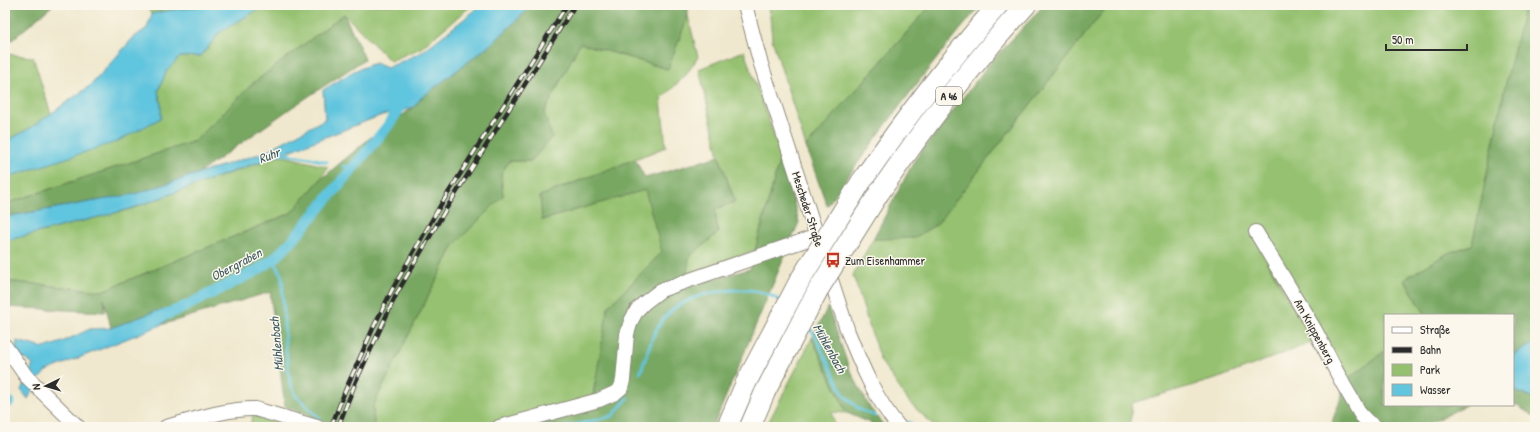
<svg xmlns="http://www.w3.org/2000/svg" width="1540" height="432" font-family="'Patrick Hand',sans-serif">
	<rect width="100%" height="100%" fill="#fbf7ec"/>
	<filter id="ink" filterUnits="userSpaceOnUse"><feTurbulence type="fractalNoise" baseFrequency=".025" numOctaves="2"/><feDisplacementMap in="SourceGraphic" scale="8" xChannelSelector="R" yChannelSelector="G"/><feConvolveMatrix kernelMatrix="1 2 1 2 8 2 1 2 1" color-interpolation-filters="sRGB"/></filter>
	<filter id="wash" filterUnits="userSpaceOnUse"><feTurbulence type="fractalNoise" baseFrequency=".012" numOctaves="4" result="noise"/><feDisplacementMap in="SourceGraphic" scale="16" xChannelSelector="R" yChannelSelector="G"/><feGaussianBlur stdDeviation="0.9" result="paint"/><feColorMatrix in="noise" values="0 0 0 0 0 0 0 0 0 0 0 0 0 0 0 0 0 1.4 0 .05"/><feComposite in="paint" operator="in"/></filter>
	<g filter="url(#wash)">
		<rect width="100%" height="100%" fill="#f0e8ce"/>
		<g fill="#95c16f" stroke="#60764d">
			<path d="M144,5h58c-17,5 -33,4 -50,9z"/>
			<polygon points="265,5 472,5 421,48 390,61 344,14 252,84 195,141 5,204 5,178 111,143 161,104 158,91 167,70 180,57 201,56 219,33"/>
			<polygon points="769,5 931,5 806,147 772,39"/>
			<polygon points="1108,5 1525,5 1505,87 1472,245 1448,253 1404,280 1426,315 1385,315 1385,351 1345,381 1267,262 1313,342 1219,378 1132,403 1130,427 934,426 910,403 880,360 853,275 873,239 914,238 937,224"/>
			<polygon points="688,16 698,57 686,75 661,99 666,147 540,196 543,220 646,189 666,249 595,382 592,402 481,427 374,427 373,406 454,245 503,196 501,174 509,161 531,161 544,113 580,43 667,69"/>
			<polygon points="744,51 781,155 755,250 686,276 689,257 718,233 715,209 735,202 719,156 699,69"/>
			<polygon points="5,54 33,57 51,114 32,127 5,142"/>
			<polygon points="280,155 328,167 320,180 291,213 102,291 5,281 5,241 130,209"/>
			<polygon points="812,338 847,413 832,412 835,427 766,427"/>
			<polygon points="254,413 301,427 249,427"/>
		</g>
		<g fill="#78a762" stroke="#526946">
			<polygon points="9,5 53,5 5,46 5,9"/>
			<polygon points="532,5 688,5 688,16 668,69 580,43 544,113 552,137 531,161 509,161 501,174 503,196 454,245 373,406 374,427 336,427 285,406 270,292 161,325 179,309 156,311 111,328 104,298 105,312 5,307 5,281 102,291 291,213 320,180 370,138 414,107 421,98 495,41"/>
			<path d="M931,5h50c-55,64 -105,132 -154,201l-21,-59z"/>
			<polygon points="1044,5 1108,5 937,224 914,238 873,239 914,161 989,64"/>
			<polygon points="1525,5 1535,5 1535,343 1520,351 1513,356 1513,315 1426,315 1404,279 1448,253 1472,245 1505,87"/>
			<polygon points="344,14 365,59 291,108 199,173 135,194 5,217 5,204 195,141 252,84"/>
			<polygon points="781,155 799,222 713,427 640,427 642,423 621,427 520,427 592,402 608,307 662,252 645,190 542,220 540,196 635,159 645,178 719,156 735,202 715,209 718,233 689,257 685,287 750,269"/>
			<polygon points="828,307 849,368 870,408 885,427 880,427 847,413 812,338"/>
			<polygon points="1385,351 1385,405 1466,405 1423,427 1332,427 1333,419 1341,397 1345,381"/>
			<polygon points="1513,388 1518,392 1535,399 1535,417 1513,403"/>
		</g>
		<g fill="#61c5de" stroke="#467884">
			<path d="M202,5h63l-46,28 -18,23 -21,1 -13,13 -9,21 3,13v14l-45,24 -111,36v-36l27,-15 59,-42 42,-47 14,-10 5,-14c17,-5 33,-4 50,-9z"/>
			<polygon points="480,5 532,5 495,41 421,98 414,107 390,116 389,113 377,117 292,150 130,209 5,241 5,217 135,194 265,152 325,119 323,90 354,71 375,63 387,68 422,52 473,12"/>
			<polygon points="180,309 161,325 46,371 38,380 28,399 21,390 33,365 26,359 18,358 15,353 17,341 44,348 62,342 90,329 111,328 156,311"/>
			<polygon points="1535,343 1535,399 1518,392 1513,388 1513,356 1520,351"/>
		</g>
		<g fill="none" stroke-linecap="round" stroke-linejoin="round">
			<g stroke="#61c5de" stroke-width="3">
				<polyline points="279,153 310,158 327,162"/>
				<polyline points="343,166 353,168"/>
				<polyline points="274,259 282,277 285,343 290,382 296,396 319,418"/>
				<polyline points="808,327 814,334 843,394 859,409 875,416"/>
				<path d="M640,373c8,-19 11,-40 25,-56 4,-4 9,-9 14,-12 26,-15 76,-23 101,-4"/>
				<polyline points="909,422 916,427"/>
				<polyline points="536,427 550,427"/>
				<polyline points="566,427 612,416 628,398"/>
			</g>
			<g stroke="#61c5de" stroke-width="11">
				<polyline points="167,314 180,309 256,271 274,259 292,241 387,127 404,102"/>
				<polyline points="5,403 9,402"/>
			</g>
		</g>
	</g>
	<g filter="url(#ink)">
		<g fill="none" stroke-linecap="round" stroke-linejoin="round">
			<g stroke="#8e8a7c" stroke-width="16">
				<g id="minor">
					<path d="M745,5l15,56 88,271c13,33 28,68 51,95"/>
					<polyline points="1256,232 1315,330 1343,384 1361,415 1368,422 1376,427"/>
					<polyline points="5,346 26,376 78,427"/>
					<path d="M166,427c27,-7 62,-19 89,-18l62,18"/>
					<polyline points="499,427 599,400 615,393 621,388 623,380 627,334 631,321 637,310 644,303 661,290 817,236"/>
				</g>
			</g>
			<g stroke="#8e8a7c" stroke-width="22">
				<g id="highway">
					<path d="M861,182c43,-62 88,-121 137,-177"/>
					<path d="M879,193c45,-66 93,-129 147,-188"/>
					<polyline points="727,427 746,383"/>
					<polyline points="750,427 765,392"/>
				</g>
			</g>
			<use href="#minor" stroke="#fff" stroke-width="14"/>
			<use href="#highway" stroke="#fff" stroke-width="20"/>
			<g stroke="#2b2b2b" stroke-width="4.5">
				<g id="rail">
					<polyline points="331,427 345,391 375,324 393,288 440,206 567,5"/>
					<polyline points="338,427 356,381 397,293 446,209 575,5"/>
				</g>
			</g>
			<use href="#rail" stroke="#fbf7ec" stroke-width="3" stroke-dasharray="9" stroke-linecap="butt"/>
			<g stroke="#8e8a7c" stroke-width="22" stroke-linecap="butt">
				<g id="highway-bridge">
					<polyline points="746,383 800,280 861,182"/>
					<polyline points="765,392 818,290 879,193"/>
				</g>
			</g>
			<use href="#highway-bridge" stroke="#fff" stroke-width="20"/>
		</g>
	</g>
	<defs>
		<g id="bus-bare" transform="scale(1.2)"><path d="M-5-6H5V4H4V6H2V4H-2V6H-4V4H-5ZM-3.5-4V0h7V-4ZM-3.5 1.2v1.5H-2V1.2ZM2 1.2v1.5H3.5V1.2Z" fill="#c8321e" stroke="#fbf7ec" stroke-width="2.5" paint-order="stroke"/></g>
	</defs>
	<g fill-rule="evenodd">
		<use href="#bus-bare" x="833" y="260"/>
	</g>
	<g text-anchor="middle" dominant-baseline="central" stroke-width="3" stroke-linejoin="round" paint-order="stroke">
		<rect fill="#fbf7ec" stroke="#696865" stroke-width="1" x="936" y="87" width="26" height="18" rx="3"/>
		<g font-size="11" font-weight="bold" fill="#2b2b2b">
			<text x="949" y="96">A 46</text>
		</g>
		<g font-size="12" fill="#2b2b2b" stroke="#fbf7ec">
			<text transform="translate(808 209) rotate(72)">Mescheder Straße</text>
			<text transform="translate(1315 331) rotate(61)">Am Knippenberg</text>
		</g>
		<g font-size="12" fill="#2b2b2b" stroke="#fbf7ec" text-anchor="start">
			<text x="845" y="260">Zum Eisenhammer</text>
		</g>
		<g font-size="13" font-style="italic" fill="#3b5961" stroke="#fbf7ec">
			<text transform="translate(269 155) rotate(-21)">Ruhr</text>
			<text transform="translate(236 264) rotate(-28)">Obergraben</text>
			<text transform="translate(276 344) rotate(-95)">Mühlenbach</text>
			<text transform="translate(830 348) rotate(61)">Mühlenbach</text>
		</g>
	</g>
	<rect width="1540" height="432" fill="none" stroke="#fbf7ec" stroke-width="20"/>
	<rect x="1384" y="314" width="130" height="92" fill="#fbf7ec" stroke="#a8a59f"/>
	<rect x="1392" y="327" width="20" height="6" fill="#ffffff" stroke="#a8a59f"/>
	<text x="1420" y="334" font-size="12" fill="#2b2b2b">Straße</text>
	<rect x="1392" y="347" width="20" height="6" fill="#2b2b2b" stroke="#a8a59f"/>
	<text x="1420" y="354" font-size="12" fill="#2b2b2b">Bahn</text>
	<rect x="1392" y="364" width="20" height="12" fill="#95c16f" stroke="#a8a59f"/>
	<text x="1420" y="374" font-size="12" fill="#2b2b2b">Park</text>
	<rect x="1392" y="384" width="20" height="12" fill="#61c5de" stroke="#a8a59f"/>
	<text x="1420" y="394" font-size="12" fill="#2b2b2b">Wasser</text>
	<g transform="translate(46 386) rotate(265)" stroke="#fbf7ec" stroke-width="3" paint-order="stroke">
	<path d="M0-3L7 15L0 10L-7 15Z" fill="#2b2b2b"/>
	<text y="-6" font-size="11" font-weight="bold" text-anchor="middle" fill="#2b2b2b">N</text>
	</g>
	<path d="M1386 44v6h81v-6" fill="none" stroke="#2b2b2b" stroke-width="2"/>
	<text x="1392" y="44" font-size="12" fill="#2b2b2b" stroke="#fbf7ec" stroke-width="3" paint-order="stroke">50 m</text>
</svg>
